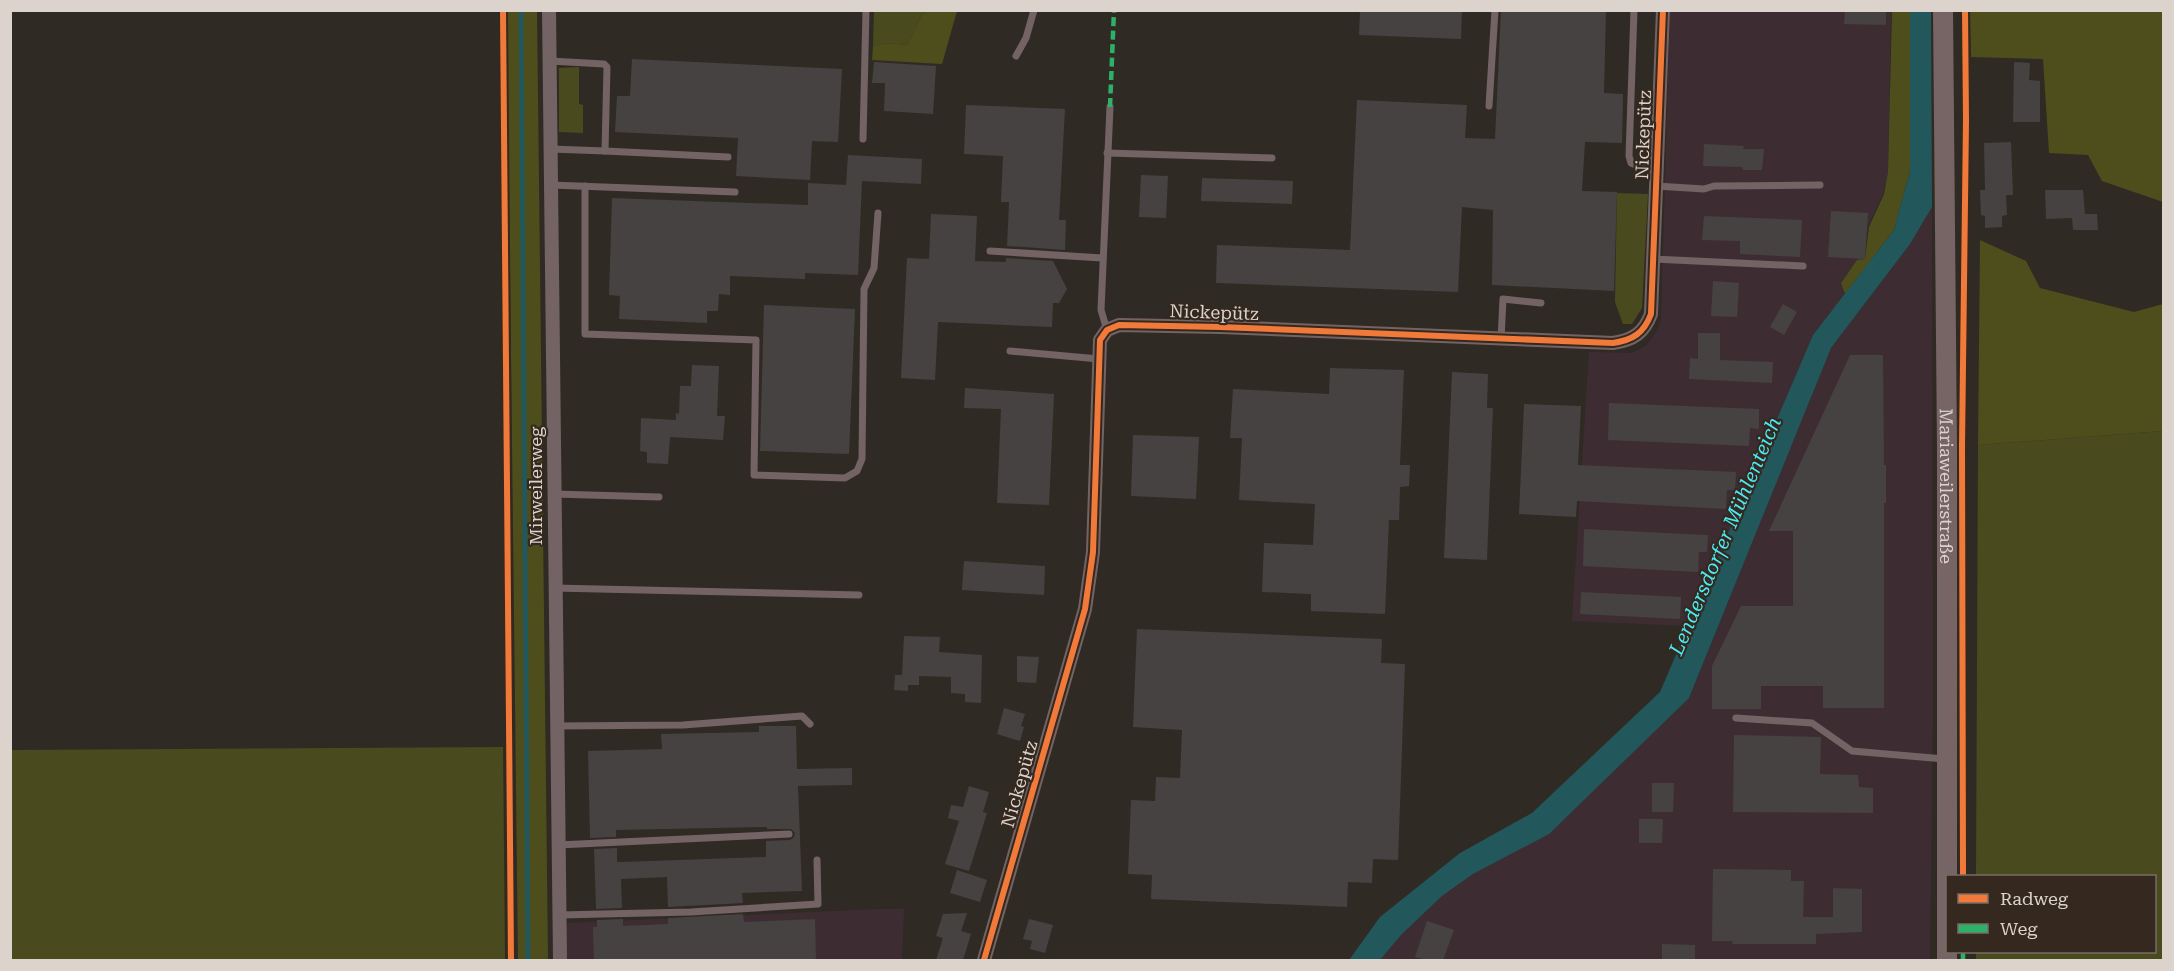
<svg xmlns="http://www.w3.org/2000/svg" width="2174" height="971" font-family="'Roboto Serif',serif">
	<rect width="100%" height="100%" fill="#302a24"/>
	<g fill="#3d2d33">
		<polygon points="1670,11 1891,11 1888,172 1883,194 1868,226 1865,260 1857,260 1841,283 1845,294 1813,335 1688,626 1572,621 1589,352 1632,353 1646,346 1656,332 1661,320"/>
		<polygon points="1932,207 1933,710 1930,960 1380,960 1401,935 1442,896 1473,874 1689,698 1831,348 1910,244"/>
		<polygon points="881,909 904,909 902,960 566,960 565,923"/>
	</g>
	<g fill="#494b1e">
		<polygon points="874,11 927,11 922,14 907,45 888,43 873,46"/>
		<polygon points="579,67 579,104 583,105 583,133 559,132 559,68"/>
		<polygon points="1617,193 1648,194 1642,308 1632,324 1623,324 1615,302"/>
		<polygon points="2163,431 2163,960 1976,960 1976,952 2154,952 2154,876 1976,876 1978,445"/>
		<polygon points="503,747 505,960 11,960 11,750"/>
	</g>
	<g fill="#4d4e1b">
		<polygon points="507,11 537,11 548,960 518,960"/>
		<polygon points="927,11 957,11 942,64 872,60 873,46 888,43 907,45 922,14"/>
		<polygon points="1892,11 1910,11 1910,171 1894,230 1845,294 1841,283 1857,260 1865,259 1869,227 1884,194 1888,172"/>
		<polygon points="1970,11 2163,11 2163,202 2102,181 2088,155 2049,153 2043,59 1971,57"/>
		<polygon points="1980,240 2026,261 2040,288 2134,312 2163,304 2163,431 1978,445"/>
	</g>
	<polygon fill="#22575b" points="1910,11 1931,11 1932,207 1910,244 1831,348 1689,698 1549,834 1473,874 1442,896 1401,935 1380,960 1349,960 1380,917 1460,853 1532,813 1660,692 1813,335 1894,230 1910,171"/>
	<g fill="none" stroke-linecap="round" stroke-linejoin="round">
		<polyline stroke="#22575b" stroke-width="5" points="521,10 528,960"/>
	</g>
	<g fill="#464241">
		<polygon points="1360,10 1462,10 1461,39 1359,35"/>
		<polygon points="1501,10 1606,10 1604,93 1623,94 1622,143 1585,142 1582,191 1617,192 1614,291 1492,285 1493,210 1462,207 1458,292 1216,283 1217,245 1350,250 1357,100 1467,105 1465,138 1495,139"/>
		<polygon points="1845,10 1886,10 1886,25 1844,24"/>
		<polygon points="632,59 842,69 838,142 812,141 810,180 736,176 738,138 615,132 617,96 630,96"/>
		<polygon points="874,62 936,66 933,114 884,111 885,83 872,83"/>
		<polygon points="2014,62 2030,63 2029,80 2040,81 2040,122 2013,122"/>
		<polygon points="966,105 1065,109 1059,220 1066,220 1065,250 1007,246 1009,202 1001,202 1003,156 964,154"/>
		<polygon points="2011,142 2013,195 2006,195 2007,215 2002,216 2002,227 1985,228 1985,216 1981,215 1980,190 1985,190 1984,143"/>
		<polygon points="1704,144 1744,146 1743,149 1764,149 1762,170 1743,170 1742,167 1703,166"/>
		<polygon points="848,155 922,159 921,184 862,181 858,275 805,273 805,279 730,276 730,295 719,294 718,311 707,311 707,323 619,319 620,296 609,295 612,198 808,205 808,183 846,185"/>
		<polygon points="1141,175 1168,176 1166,218 1139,217"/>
		<polygon points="1202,178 1293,181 1292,204 1201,201"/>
		<polygon points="2045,190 2083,190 2085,214 2097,214 2098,230 2073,230 2072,218 2046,219"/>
		<polygon points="1831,211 1868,213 1865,259 1828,257"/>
		<polygon points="931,214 977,216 975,261 1006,262 1006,258 1053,261 1067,289 1059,303 1053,303 1052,327 938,322 935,380 901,378 907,258 929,259"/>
		<polygon points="1704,216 1802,220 1800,257 1740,254 1740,241 1702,240"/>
		<polygon points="1713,281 1739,283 1737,317 1711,316"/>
		<polygon points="1783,304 1797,312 1784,335 1770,327"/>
		<polygon points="764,305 855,309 849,454 760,451"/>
		<polygon points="1698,333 1720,333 1720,360 1773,362 1772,383 1689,379 1690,358 1698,359"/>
		<polygon points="1850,355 1883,355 1884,465 1886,465 1886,503 1884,503 1884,708 1823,708 1823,686 1761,686 1761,709 1712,709 1712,666 1741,606 1793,606 1793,531 1769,531"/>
		<polygon points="692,365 719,366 717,416 725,416 723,440 670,437 668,464 647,463 647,452 640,451 641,418 676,420 676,413 679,414 680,386 691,386"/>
		<polygon points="1330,368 1404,370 1400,465 1410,465 1409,486 1400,487 1399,520 1389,520 1385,614 1311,611 1311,594 1262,592 1264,543 1313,545 1315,504 1239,500 1242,438 1230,438 1233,389 1329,394"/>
		<polygon points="1452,372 1488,374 1487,408 1493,408 1487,560 1444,558"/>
		<polygon points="965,388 1054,394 1049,505 997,503 1001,409 964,408"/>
		<polygon points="1609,403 1759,409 1759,429 1750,428 1749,446 1608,440"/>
		<polygon points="1524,404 1581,406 1578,465 1736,472 1735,490 1727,490 1726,509 1577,501 1576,517 1519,514"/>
		<polygon points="1133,435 1199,437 1196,499 1131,496"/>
		<polygon points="1584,529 1708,535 1707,552 1699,552 1698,572 1583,566"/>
		<polygon points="964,561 1045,566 1044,595 962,590"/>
		<polygon points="1581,592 1681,597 1680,619 1580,614"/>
		<polygon points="1137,629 1382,639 1381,663 1405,664 1398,860 1373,859 1372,883 1348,882 1347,907 1151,899 1152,875 1128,874 1131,800 1155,801 1156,777 1180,778 1182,730 1133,727"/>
		<polygon points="904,636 940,637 939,652 982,655 981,703 965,702 965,694 951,693 951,677 919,676 919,685 908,685 908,691 894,690 895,675 902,675"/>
		<polygon points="1017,656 1039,657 1036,683 1017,682"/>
		<polygon points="1004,708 1025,714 1021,726 1024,727 1020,741 997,734"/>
		<polygon points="759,726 796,726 797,769 852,768 852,785 798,786 802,891 742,893 743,903 668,907 667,877 621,879 622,908 596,909 594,849 617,848 617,862 621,862 766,857 766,841 790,840 794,837 795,833 791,829 767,829 767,827 616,830 616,837 590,838 588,751 662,749 661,734 759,732"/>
		<polygon points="1734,735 1821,737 1820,774 1858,775 1859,787 1873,788 1873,813 1733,812"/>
		<polygon points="1652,783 1674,783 1673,812 1652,812"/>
		<polygon points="969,786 989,792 983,812 987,813 969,871 945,864 959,821 948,818 951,805 963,807"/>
		<polygon points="1639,819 1663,819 1662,843 1639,843"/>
		<polygon points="1713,869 1791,870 1791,881 1804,881 1803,917 1833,917 1833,888 1862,889 1862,932 1816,934 1816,944 1732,944 1733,941 1712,941"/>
		<polygon points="957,870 987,880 980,902 950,893"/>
		<polygon points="967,913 961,931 971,934 963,960 936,960 943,938 936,936 943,914"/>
		<polygon points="743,914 744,922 815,919 816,960 594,960 593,927 597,927 597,920 623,919 623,926 668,924 668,918"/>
		<polygon points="1029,919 1053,925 1045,953 1030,949 1032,941 1023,939"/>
		<polygon points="1427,921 1454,930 1443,960 1427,960 1415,957"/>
		<polygon points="1662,944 1695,945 1695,960 1662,960"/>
	</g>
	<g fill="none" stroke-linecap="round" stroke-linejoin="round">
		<g stroke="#746364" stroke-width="7">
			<polyline points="1634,10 1629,156 1631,163 1638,166 1657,168"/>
			<polyline points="1016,56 1026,38 1034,10"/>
			<polyline points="550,61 604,64 607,67 605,151 728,157"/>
			<polyline points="1489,106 1495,10"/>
			<polyline points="863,139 866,10"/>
			<polyline points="551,149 605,151"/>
			<polyline points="1107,153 1272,158"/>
			<polyline points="551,185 735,192"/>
			<polyline points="585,186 585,334 756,340 754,475 845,478 857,471 862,459 864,289 874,268 878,213"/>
			<polyline points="1656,186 1704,189 1714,186 1820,185"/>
			<polyline points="990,251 1102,258"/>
			<polyline points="1653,259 1803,266"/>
			<polyline points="1107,330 1101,310 1110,107"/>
			<polyline points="1501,339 1503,299 1541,303"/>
			<polyline points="1010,351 1099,359"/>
			<polyline points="554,494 659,497"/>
			<polyline points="554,588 859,595"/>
			<polyline points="1736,718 1812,723 1852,751 1944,759"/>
			<polyline points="556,726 683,725 802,716 810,724"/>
			<polyline points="558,845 789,834"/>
			<polyline points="559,915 691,912 818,904 817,860"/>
		</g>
		<g stroke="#746364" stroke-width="14">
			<polyline points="549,10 560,960"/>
			<path d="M984,960l101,-351 8,-57 7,-212 7,-10 12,-5 101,2 393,16c20,-3 31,-10 38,-29l12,-304"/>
		</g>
		<path stroke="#776565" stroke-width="20" id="s1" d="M1943,10l4,438v512"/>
		<g stroke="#2db169" stroke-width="4.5" stroke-dasharray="9 4.5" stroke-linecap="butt">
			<polyline points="1110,107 1114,10"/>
			<polyline points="1963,952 1963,960"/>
		</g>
		<g stroke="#35291f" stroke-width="10">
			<g id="cycleway">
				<polyline points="503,10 511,960"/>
				<polyline points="1963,876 1962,446 1966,120 1965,10"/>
				<path d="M984,960l101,-351 8,-57 7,-212 7,-10 12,-5 101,2 393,16c20,-3 31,-10 38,-29l12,-304"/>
			</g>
		</g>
		<use href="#cycleway" stroke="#f17a3a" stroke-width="6"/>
	</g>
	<g text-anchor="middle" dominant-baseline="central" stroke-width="4.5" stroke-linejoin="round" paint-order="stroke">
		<g font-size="18" fill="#dbd3cc" stroke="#35291f">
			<text transform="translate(1643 135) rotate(-88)">Nickepütz</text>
			<text transform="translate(1214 312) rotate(2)">Nickepütz</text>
			<text stroke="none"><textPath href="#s1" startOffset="476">Mariaweilerstraße</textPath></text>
			<text transform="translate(535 486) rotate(-90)">Mirweilerweg</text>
			<text transform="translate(1019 784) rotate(-74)">Nickepütz</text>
		</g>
		<g font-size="20" font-style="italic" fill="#49eaf7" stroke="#35291f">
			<text transform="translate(1725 536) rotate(-67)">Lendersdorfer Mühlenteich</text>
		</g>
	</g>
	<rect width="2174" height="971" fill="none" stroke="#dbd3cc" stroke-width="24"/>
	<rect x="1946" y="875" width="210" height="78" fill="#35291f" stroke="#776d64" stroke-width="1.5"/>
	<rect x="1958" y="894" width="30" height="9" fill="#f17a3a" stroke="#776d64" stroke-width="1.5"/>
	<text x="2000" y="905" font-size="18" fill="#dbd3cc">Radweg</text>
	<rect x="1958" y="924" width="30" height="9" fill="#2db169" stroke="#776d64" stroke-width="1.5"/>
	<text x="2000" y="935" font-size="18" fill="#dbd3cc">Weg</text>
</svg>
